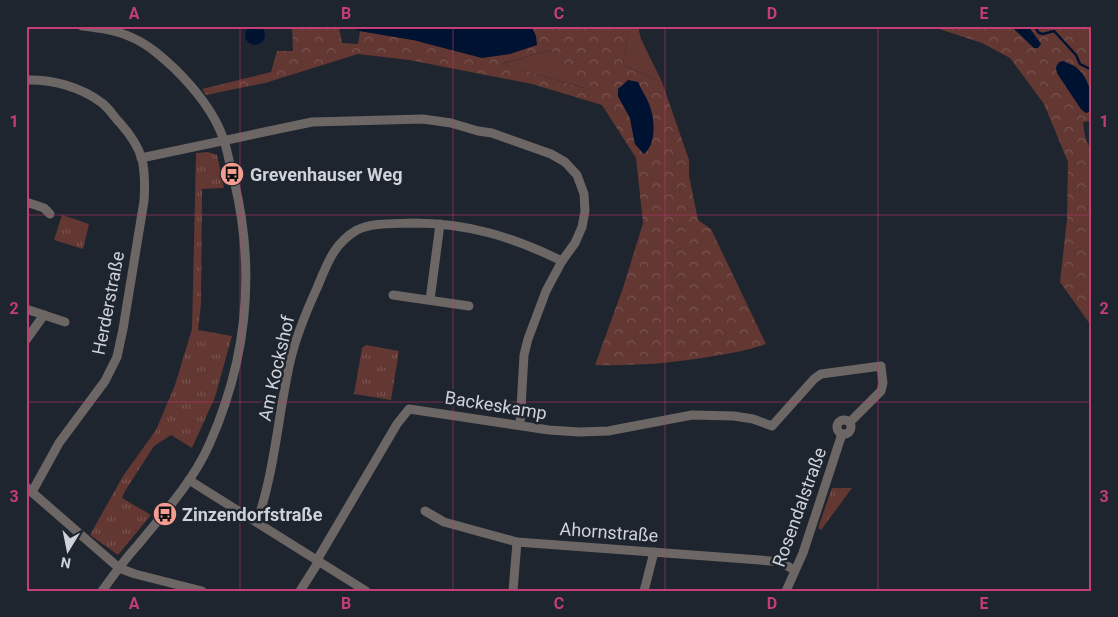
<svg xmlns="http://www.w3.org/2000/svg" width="1118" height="617" font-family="Roboto,sans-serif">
	<defs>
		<pattern id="forest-crowns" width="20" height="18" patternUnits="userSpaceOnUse" patternTransform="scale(1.25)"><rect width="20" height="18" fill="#633732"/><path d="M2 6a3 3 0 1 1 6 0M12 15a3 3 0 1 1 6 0" fill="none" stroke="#78534f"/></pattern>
		<pattern id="park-tufts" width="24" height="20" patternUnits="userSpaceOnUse" patternTransform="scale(1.25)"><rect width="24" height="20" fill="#633732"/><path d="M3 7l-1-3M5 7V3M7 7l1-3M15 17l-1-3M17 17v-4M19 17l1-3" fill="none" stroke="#78534f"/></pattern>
	</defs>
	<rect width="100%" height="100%" fill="#1e252e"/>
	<g fill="#633732">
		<polygon points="629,26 638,26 641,39 662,82 623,65"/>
		<polygon points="551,50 585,88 501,64"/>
	</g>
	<g fill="url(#forest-crowns)" fill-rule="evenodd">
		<path d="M292,26h34l7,2 6,-1 3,16 16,1 2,-13 53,9 123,-4 -5,-10h98l-6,39 39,17 27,78v16l9,44 13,9 55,115c-17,6 -34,9 -52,12 -40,7 -78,10 -119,9l28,-77 20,-65 -7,-65 -34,-53 -70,-21 -123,-24 -51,-6 -93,29 -59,12 -4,-6 69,-17 6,-21h16zM551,50l33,38 -82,-24 1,-1zM638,82l5,12 6,10 -5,50 -9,-10 -5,-26 -12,-22z"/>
		<path d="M930,26h81l23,22 7,-4 -13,-18h64v67l-3,-7 -33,-19 1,6 24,36 5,4 6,-2v10l-9,1c1,6 1,12 3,17 4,10 9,17 3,28l3,17v143l-32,-45 7,-63 1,-57 -24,-58 -34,-46 -28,-15z"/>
	</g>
	<g fill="url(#park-tufts)">
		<polygon points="208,152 217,155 224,188 202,189 201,304 198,330 232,336 215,397 192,448 171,435 154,446 125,491 122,498 151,515 118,555 90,535 123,476 156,430 175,385 192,329 196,153"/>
		<polygon points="62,215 89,224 83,249 54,240"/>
		<polygon points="366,345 399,351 391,400 354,394 362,348"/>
		<polygon points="832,488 852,488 821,530 818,528"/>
	</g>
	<g fill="#001232">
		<circle cx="255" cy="35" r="10"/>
		<polygon points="354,26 531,26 536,36 537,45 510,54 482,58 413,40 360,31 355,29"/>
		<polygon points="1011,26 1028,26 1041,44 1038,48 1034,48"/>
		<path d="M1064,61c4,3 11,4 14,8 12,11 14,27 14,42l-6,2 -5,-4 -24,-36 -1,-6 3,-5z"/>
		<path d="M628,80l10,2c3,8 8,14 11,22 6,14 8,40 -5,50l-9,-10 -5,-26 -12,-22v-7z"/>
	</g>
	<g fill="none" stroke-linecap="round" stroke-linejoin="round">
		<polyline stroke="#001232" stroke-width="2.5" points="1034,26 1039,33 1043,34 1054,31 1076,55 1080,64 1090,69 1092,74"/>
		<g stroke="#6c6665" stroke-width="9">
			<path d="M82,26c17,2 35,4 51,12 16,7 29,19 42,31 21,21 39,43 49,71 4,13 6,27 10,40 22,91 13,180 -25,265 -17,38 -46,69 -72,101 -13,14 -24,30 -35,45"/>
			<path d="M26,80c26,-1 55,7 76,23 7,5 12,14 18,20 9,10 18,23 22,36 3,14 3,28 2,42l-21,128 -6,28 -12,24 -46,62 -27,49"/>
			<polyline points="141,158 312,122 423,119 451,123 478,131 492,133 551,154 565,162 577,175 584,194 585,211 582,227 575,243 562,261 546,291 528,339 524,355 520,425"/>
			<polyline points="26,202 44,208 50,214"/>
			<polyline points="393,295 469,306"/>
			<polyline points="430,300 440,224"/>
			<polyline points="26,309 44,315 26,340"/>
			<polyline points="44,315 65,322"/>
			<circle cx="844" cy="427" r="7"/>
			<polyline points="189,480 366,591"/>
			<polyline points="26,487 119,568 135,574 202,591"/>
			<polyline points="425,511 444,522 517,542 760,560 781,562 794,570"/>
			<path d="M257,522c18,-52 21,-107 33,-160 6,-26 16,-50 27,-74 10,-24 17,-45 40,-58 16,-8 38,-6 56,-7 55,0 100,14 149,38"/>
			<polyline points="317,560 397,424 409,409 549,430 579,432 608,431 692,415 734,416 753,419 772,426 814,379 821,374 881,366 883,383 881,391 850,422"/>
			<polyline points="300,591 319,561"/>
			<polyline points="513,591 517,542"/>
			<polyline points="644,591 654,552"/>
			<polyline points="786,591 803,553 842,434"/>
		</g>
	</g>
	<path fill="none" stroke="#c43d74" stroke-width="1" stroke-opacity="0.55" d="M240,26v565M453,26v565M665,26v565M878,26v565M26,215h1066M26,402h1066"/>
	<defs>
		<g id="bus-disc" transform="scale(1.25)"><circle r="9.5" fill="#f59c91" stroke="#1e252e"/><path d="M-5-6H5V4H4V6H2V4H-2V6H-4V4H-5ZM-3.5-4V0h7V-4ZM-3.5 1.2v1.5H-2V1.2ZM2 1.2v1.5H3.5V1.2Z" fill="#111"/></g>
	</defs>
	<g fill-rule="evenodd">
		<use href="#bus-disc" x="232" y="174"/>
		<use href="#bus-disc" x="165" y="514"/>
	</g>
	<g text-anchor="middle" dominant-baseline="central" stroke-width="5" stroke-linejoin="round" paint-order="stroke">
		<g font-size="18" font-weight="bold" fill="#ced2d9" stroke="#1e252e" text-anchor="start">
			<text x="250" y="174">Grevenhauser Weg</text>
			<text x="182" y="514">Zinzendorfstraße</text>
		</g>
		<g font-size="18" fill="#ced2d9" stroke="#1e252e">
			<text transform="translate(108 303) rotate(-79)">Herderstraße</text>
			<text transform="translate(276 368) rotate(-77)">Am Kockshof</text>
			<text transform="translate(496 405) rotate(9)">Backeskamp</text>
			<text transform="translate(799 507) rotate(-70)">Rosendalstraße</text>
			<text transform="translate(609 532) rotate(4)">Ahornstraße</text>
		</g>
	</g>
	<rect width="1118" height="617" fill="none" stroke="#1e252e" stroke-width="55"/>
	<g transform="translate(68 550) rotate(190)" stroke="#1e252e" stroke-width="4" paint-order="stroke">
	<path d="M0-4L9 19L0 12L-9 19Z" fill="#ced2d9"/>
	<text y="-8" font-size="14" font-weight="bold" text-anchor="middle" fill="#ced2d9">N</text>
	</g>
	<rect x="28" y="28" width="1062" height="562" fill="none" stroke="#c43d74" stroke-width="2"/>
	<g font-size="16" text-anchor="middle" font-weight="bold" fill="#c43d74">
		<text x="134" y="19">A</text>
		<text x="346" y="19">B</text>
		<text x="559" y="19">C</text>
		<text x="772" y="19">D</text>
		<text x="984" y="19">E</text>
		<text x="14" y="127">1</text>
		<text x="1104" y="127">1</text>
		<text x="14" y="314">2</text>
		<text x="1104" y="314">2</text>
		<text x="14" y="502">3</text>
		<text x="1104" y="502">3</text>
		<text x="134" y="609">A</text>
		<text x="346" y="609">B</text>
		<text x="559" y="609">C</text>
		<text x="772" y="609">D</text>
		<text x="984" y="609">E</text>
	</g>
</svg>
